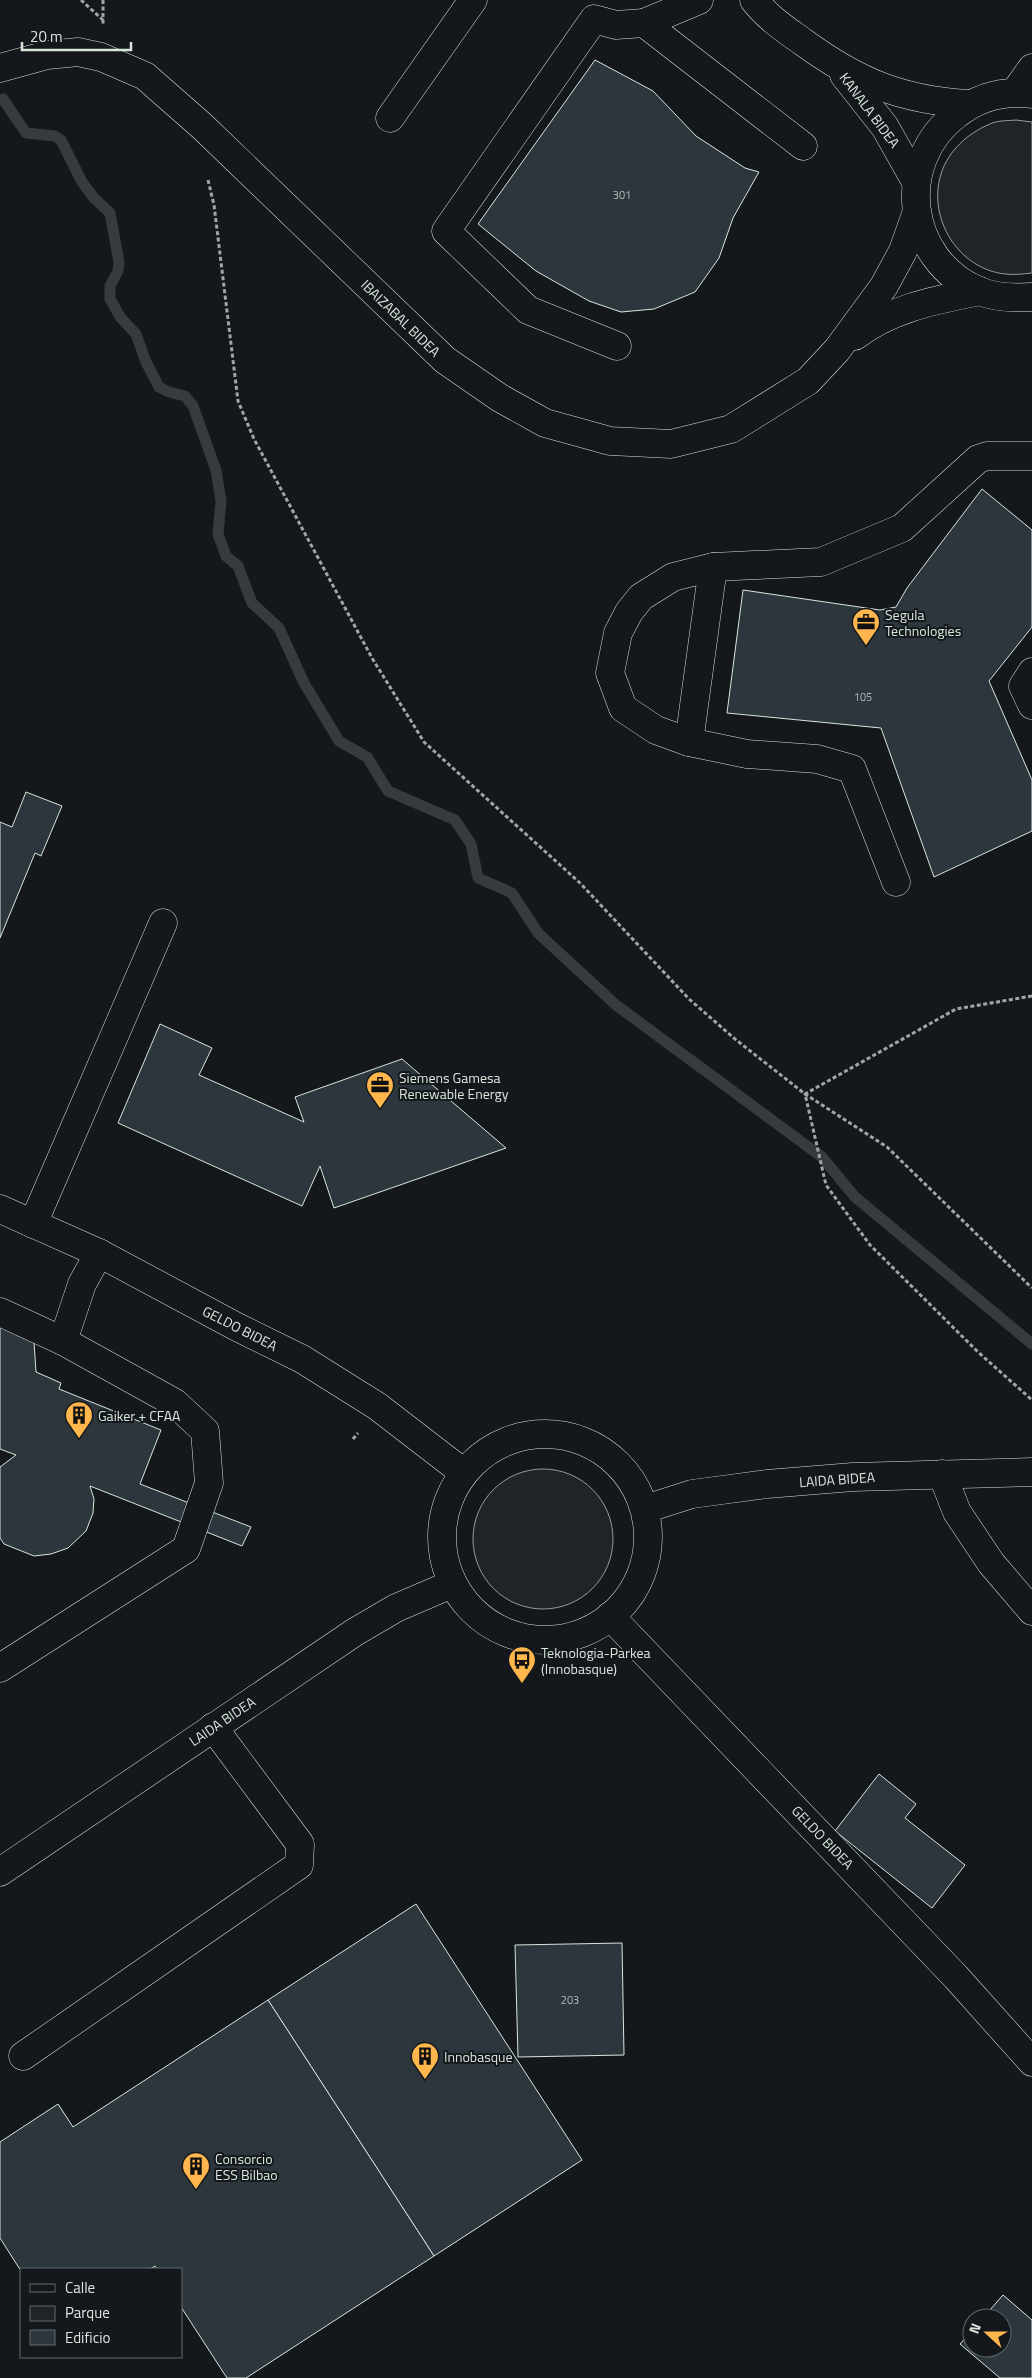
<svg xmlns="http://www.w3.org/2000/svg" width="1032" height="2378" font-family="'Titillium Web',sans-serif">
	<rect width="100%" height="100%" fill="#14181c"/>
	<g fill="#202428" stroke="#939e99">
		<path d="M1016,120l16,2v151c-8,1 -18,2 -27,1 -46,-5 -78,-55 -64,-100 7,-23 27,-41 49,-50 8,-4 18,-3 26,-4z"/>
		<circle cx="543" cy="1539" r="70"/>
	</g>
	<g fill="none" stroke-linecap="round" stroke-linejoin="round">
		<polyline stroke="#363b3e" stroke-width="11" points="3,99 26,133 55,136 61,140 82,182 94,198 110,213 119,262 118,271 110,286 110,299 121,318 136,334 146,362 159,387 169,392 185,396 193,406 216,470 221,501 218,534 226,556 238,566 252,603 279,628 304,683 339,741 367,757 388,791 455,820 471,844 478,878 512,893 538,933 616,1005 822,1157 855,1197 1032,1344"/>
	</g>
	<g fill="#2c363c" stroke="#d8e6dc">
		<polygon points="595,60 653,91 696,136 745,168 759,172 733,218 719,258 695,292 654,309 621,312 589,301 536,271 478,224"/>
		<polygon points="982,489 1032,530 1032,627 989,681 1032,780 1032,831 934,877 881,728 727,713 743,590 880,610 896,607 907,588"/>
		<polygon points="26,792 62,806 41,856 35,853 0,938 0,822 12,827"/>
		<polygon points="160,1024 212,1048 199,1075 304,1122 295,1097 402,1059 506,1148 334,1208 320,1166 302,1206 118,1123"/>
		<polygon points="0,1326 34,1342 36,1372 61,1383 59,1389 161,1430 140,1484 251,1527 242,1546 90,1486 94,1499 93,1513 86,1531 68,1548 51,1554 34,1556 4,1544 0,1538 0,1467 16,1455 0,1449"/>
		<polygon points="879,1774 916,1804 905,1818 965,1865 932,1908 835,1831"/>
		<polygon points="416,1904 582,2160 434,2256 268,2000"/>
		<polygon points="622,1943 624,2055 518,2057 515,1945"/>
		<polygon points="268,2000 434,2256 246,2378 227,2378 181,2307 181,2269 157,2269 155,2266 150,2269 21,2269 21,2271 0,2238 0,2142 58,2104 73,2127"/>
		<polygon points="1003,2295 1032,2320 1032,2378 1000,2378 960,2344 972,2331 972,2348 1002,2348 1002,2318 983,2318"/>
	</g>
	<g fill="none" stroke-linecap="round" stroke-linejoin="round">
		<g stroke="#d8e6dc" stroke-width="29">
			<g id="minor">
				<polyline points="699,0 644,23 803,146"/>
				<path d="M754,0c14,18 31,29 49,42 55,40 98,58 166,62"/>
				<polyline points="0,68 47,55 78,52 101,57 145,76 203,127 445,360 500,398 545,423 610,441 671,444 731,429 808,381 837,350 884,286 903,251 916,214"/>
				<polyline points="844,75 885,127 916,182"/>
				<polyline points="1015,92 1032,68"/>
				<path d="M1032,94c-28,-4 -52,2 -75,20 -63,47 -52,146 22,177 17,7 36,7 53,6"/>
				<polyline points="390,118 473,0"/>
				<path d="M855,336c36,-28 81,-36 125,-45"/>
				<polyline points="617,346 528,310 446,231 594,19 616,25 644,23"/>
				<polyline points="1032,672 1023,686 1032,705"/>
				<polyline points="689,742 713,567"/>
				<polyline points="896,882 852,769 817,759 747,754 689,742 656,730 623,708 610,673 618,633 629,612 641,597 673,577 713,567 821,562 902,528 978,459 987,456 1032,456"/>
				<polyline points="0,1209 99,1253 237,1327 302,1359 377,1406 464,1473"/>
				<polyline points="33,1224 163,923"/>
				<polyline points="0,1312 63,1341 82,1284 99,1253"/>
				<circle cx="545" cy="1537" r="103"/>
				<polyline points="942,1474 957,1512 991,1563 1032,1611"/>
				<polyline points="645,1509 692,1494 767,1484 853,1477 1032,1472"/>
				<polyline points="610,1616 956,1977 1032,2062"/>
				<polyline points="0,1668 186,1549 209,1483 205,1431 175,1403 63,1341"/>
				<polyline points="0,1872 355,1632 396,1608 452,1584"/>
				<polyline points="23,2056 299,1865 300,1844 213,1727"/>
			</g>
		</g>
		<g stroke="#9da8a2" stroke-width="3" stroke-dasharray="4 2.5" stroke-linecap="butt">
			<polyline points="81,0 103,20"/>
			<polyline points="103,0 103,24"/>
			<polyline points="208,180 214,205 238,401 254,439 372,658 424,742 580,883 689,999 735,1039 805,1094 887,1147 1032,1288"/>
			<polyline points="1032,996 956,1009 805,1094 826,1185 870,1245 978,1352 1032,1400"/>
			<polyline points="353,1439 358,1433"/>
		</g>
		<use href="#minor" stroke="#14181c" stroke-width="28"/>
	</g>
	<defs>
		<g id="office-pin" transform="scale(1.4375)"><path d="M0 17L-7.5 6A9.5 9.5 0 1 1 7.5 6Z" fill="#ffb74d" stroke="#14181c"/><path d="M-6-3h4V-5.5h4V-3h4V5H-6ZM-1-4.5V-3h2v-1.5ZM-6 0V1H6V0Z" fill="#111"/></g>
		<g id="building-pin" transform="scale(1.4375)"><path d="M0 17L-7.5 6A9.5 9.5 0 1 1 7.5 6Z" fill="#ffb74d" stroke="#14181c"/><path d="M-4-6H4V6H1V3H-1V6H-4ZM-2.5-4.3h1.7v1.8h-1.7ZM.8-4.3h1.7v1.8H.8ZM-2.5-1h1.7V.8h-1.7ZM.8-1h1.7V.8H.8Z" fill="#111"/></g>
		<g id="bus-pin" transform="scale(1.4375)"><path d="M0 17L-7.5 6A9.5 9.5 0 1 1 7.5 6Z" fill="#ffb74d" stroke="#14181c"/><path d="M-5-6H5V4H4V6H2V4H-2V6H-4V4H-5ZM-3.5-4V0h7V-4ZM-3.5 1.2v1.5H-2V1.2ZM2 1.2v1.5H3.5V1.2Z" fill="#111"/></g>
	</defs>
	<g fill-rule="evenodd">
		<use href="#office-pin" x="866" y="622"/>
		<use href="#office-pin" x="380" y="1085"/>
		<use href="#building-pin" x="79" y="1415"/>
		<use href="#bus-pin" x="522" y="1660"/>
		<use href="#building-pin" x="425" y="2056"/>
		<use href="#building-pin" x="196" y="2166"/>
	</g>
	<g text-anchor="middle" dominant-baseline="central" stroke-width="4" stroke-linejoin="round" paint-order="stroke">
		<g font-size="11" fill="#adbab4">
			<text x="622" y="195">301</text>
			<text x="863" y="697">105</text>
			<text x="570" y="2000">203</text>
		</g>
		<g font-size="14" fill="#d8e6dc" stroke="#14181c">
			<text transform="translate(870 110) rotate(53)">KANALA BIDEA</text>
			<text transform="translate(401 318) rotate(44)">IBAIZABAL BIDEA</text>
			<text transform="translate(240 1328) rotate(27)">GELDO BIDEA</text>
			<text transform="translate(837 1479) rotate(-4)">LAIDA BIDEA</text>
			<text transform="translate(222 1721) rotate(-34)">LAIDA BIDEA</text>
			<text transform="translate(823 1837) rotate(46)">GELDO BIDEA</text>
		</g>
		<g font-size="14" fill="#d8e6dc" stroke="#14181c" text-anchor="start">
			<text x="885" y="614">Segula<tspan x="885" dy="16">Technologies</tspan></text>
			<text x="399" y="1077">Siemens Gamesa<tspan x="399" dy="16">Renewable Energy</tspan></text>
			<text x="98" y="1415">Gaiker + CFAA</text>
			<text x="541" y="1652">Teknologia-Parkea<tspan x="541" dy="16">(Innobasque)</tspan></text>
			<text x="444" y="2056">Innobasque</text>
			<text x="215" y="2158">Consorcio<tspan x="215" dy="16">ESS Bilbao</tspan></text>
		</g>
	</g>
	<rect x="20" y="2268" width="162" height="90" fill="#14181c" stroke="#626a69"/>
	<rect x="30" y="2284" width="25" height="8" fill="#14181c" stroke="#626a69"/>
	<text x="65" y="2293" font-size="15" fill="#d8e6dc">Calle</text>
	<rect x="30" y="2306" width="25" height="15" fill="#202428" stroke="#626a69"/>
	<text x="65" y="2318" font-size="15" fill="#d8e6dc">Parque</text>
	<rect x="30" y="2330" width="25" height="15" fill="#2c363c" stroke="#626a69"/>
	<text x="65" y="2343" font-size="15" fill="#d8e6dc">Edificio</text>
	<g transform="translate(987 2333) rotate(291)"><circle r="24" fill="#14181c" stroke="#626a69"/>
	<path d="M0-4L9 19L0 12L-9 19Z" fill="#ffb74d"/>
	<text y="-8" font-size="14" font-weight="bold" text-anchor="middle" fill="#d8e6dc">N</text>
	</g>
	<path d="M22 42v8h109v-8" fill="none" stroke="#d8e6dc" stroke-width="2.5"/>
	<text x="30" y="42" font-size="15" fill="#d8e6dc" stroke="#14181c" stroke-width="4" paint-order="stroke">20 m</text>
</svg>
